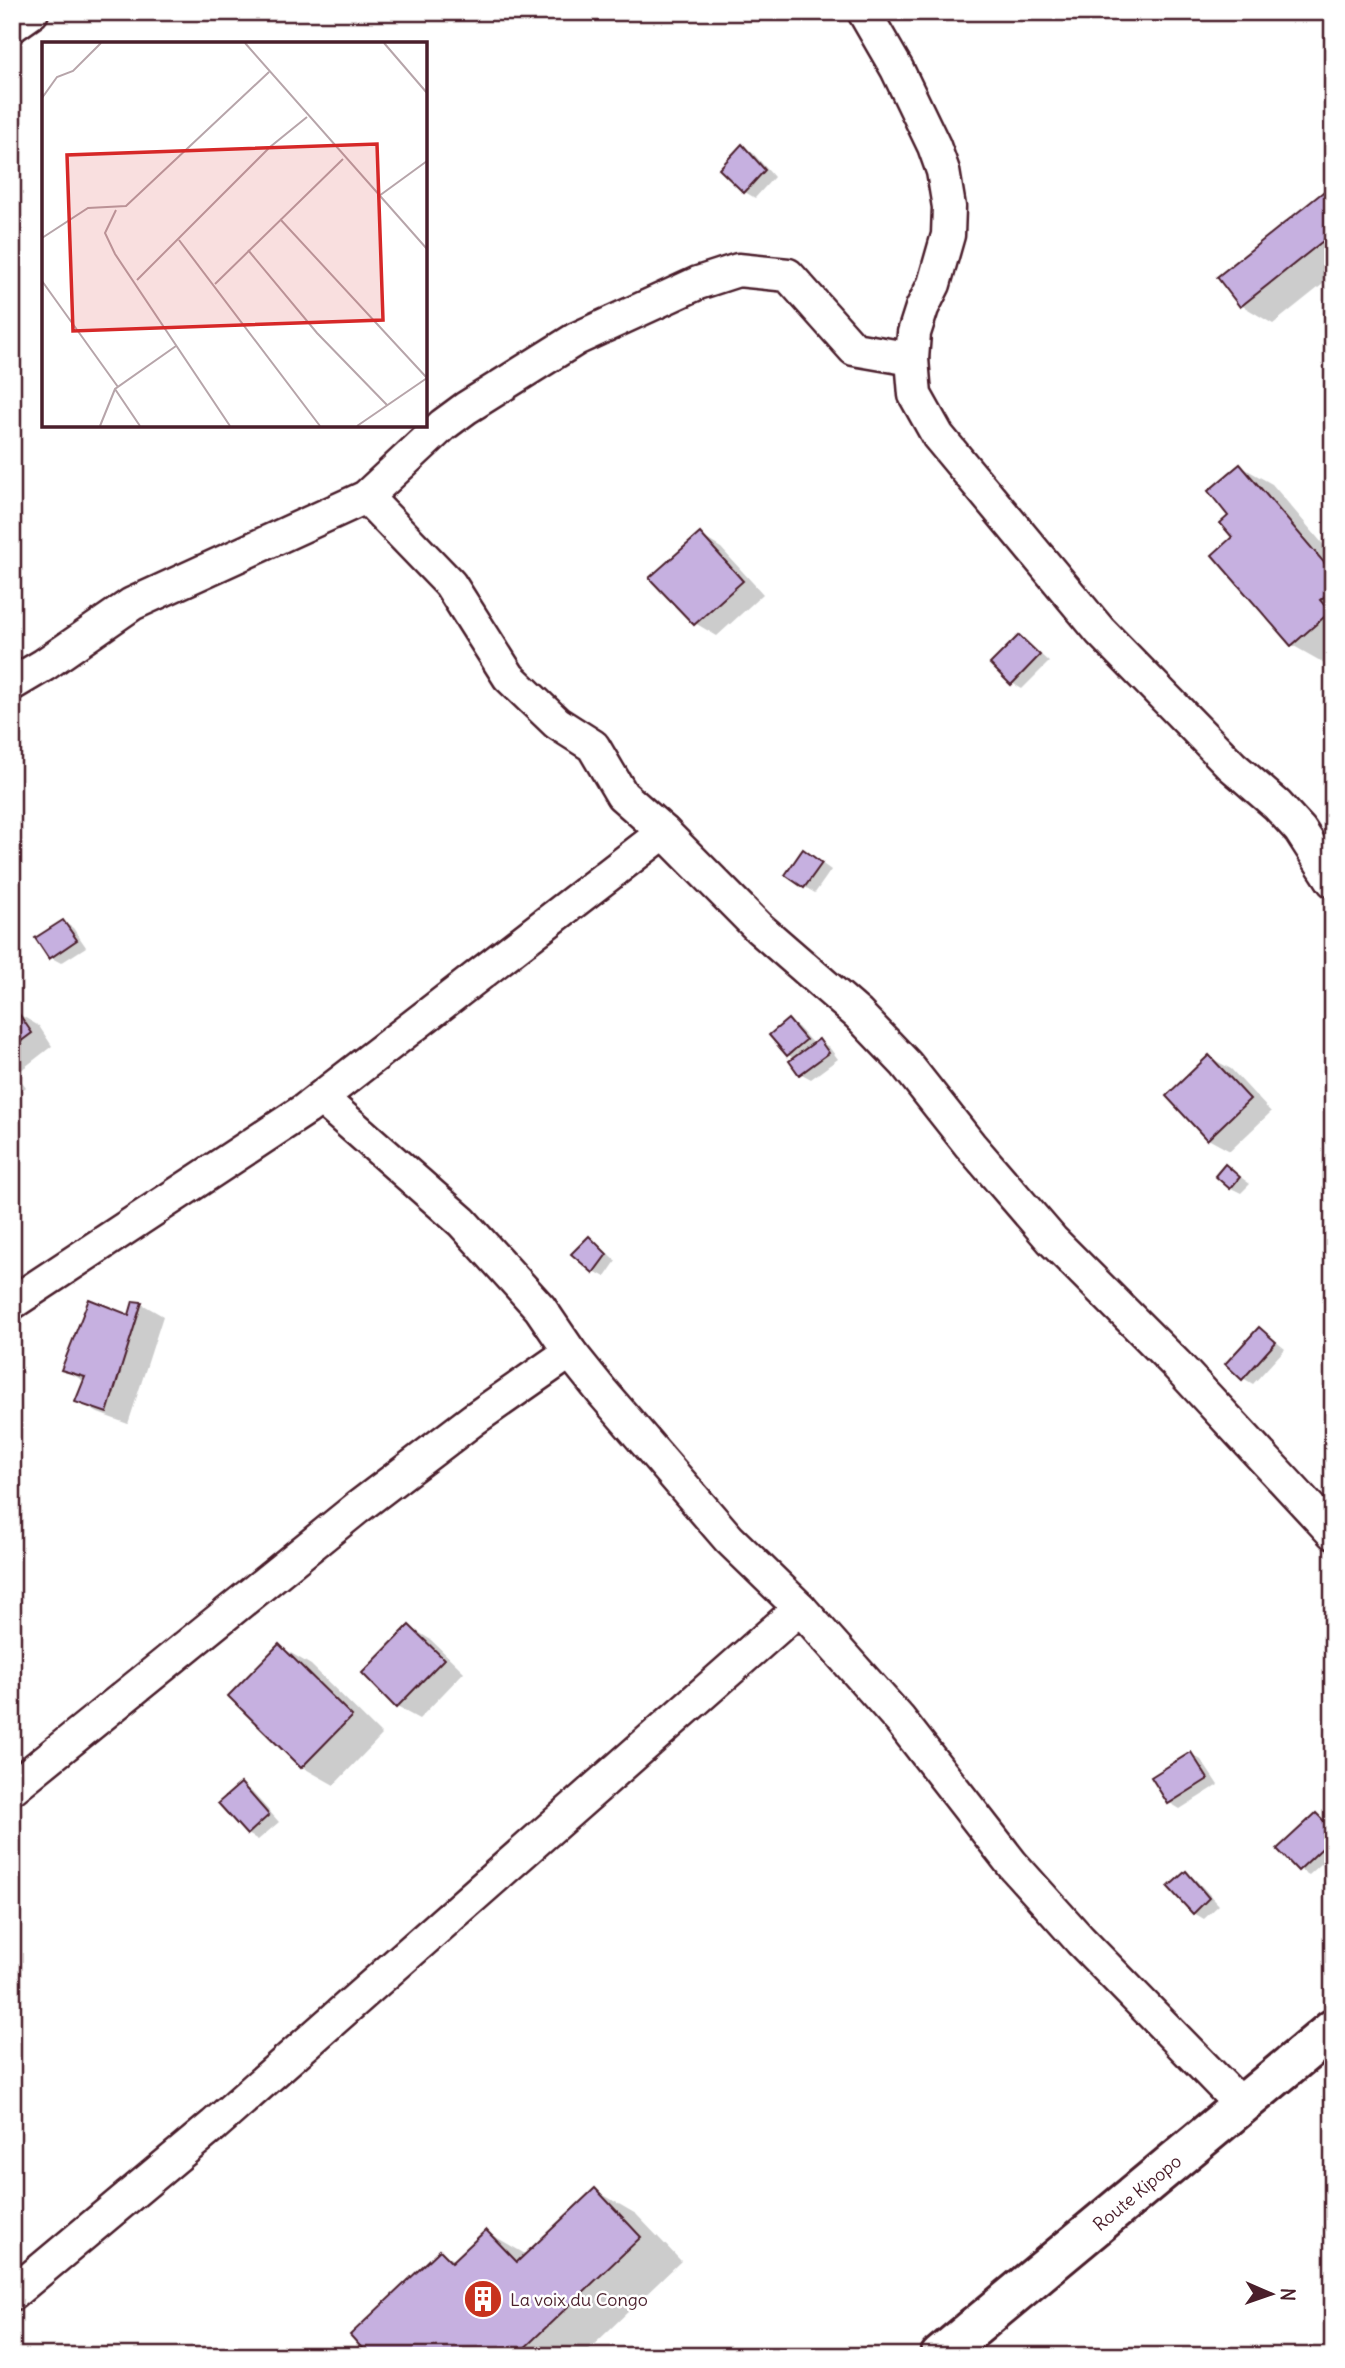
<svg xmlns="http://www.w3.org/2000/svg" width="1345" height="2368" font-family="Delius,sans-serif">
	<rect width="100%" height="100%" fill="#fff"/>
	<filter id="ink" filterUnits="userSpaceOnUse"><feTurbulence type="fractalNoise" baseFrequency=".0143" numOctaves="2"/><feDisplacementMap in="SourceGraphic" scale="14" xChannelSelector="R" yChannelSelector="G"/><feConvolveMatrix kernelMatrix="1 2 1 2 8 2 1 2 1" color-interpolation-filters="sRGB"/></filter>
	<g filter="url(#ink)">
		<g fill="#0003">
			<polygon points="742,146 752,152 774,177 755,198 745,192"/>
			<polygon points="1333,186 1333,276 1273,324 1241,305"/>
			<polygon points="1240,466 1272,484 1333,556 1333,655 1324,663 1292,645 1235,537 1231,516"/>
			<polygon points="700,535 721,548 763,594 717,636 695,623"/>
			<polygon points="1019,638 1029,644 1049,662 1022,689 1012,683"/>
			<polygon points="813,857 831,870 815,893 805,887"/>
			<polygon points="63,922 73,928 86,947 61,963 50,957"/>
			<polygon points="17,1013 39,1026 52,1046 16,1074 26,1087 12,1099 12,1017"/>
			<polygon points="788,1021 798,1027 814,1045 819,1041 829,1047 838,1059 811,1079 800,1073 795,1059 788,1055"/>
			<polygon points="1209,1057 1231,1069 1271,1112 1230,1151 1208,1139 1168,1096"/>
			<polygon points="1226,1166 1250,1184 1241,1193 1231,1188"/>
			<polygon points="589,1239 599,1245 616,1261 605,1277 594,1271"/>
			<polygon points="134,1303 142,1304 163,1316 128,1424 98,1413 77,1401 85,1382 64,1369 130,1318"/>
			<polygon points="1260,1329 1285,1349 1253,1384 1243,1378"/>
			<polygon points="410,1627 431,1640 464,1672 419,1719 397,1707"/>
			<polygon points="279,1646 311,1665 382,1735 334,1785 302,1767"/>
			<polygon points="1191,1754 1201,1760 1218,1785 1180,1809 1170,1803"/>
			<polygon points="241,1785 251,1791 279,1822 258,1840 248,1834"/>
			<polygon points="1316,1815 1333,1827 1333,1853 1309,1875 1299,1869"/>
			<polygon points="1186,1874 1196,1880 1219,1905 1204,1919 1194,1913"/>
			<polygon points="595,2190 636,2214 681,2261 582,2356 372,2356 440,2252 456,2261 487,2232 527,2255"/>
		</g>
		<g fill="#c6b0e0" stroke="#4a1f2b" stroke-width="2">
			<polygon points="742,144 765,170 744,193 719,169"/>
			<polygon points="1333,184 1333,233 1240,307 1217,277"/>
			<polygon points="1240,464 1333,573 1333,590 1320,600 1330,612 1291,646 1212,555 1232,537 1220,523 1228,516 1208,491"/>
			<polygon points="700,533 743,581 694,625 649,578"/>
			<polygon points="1019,635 1040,655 1011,685 990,664"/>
			<polygon points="803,849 822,863 804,888 785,875"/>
			<polygon points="63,920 77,940 49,959 35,938"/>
			<polygon points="17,1011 32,1033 12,1048 12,1015"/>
			<polygon points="788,1019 806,1040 787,1056 769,1035"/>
			<polygon points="819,1039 829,1053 799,1075 789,1061"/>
			<polygon points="1209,1055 1250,1099 1207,1140 1166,1096"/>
			<polygon points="1225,1164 1240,1177 1230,1189 1215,1176"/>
			<polygon points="589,1236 607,1254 593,1273 571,1254"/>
			<polygon points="89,1299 129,1315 133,1301 142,1302 107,1413 75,1402 85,1377 61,1370"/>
			<polygon points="1259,1327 1276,1342 1242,1380 1225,1364"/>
			<polygon points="409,1625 444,1659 396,1708 362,1673"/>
			<polygon points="279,1644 352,1716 301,1768 228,1696"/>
			<polygon points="1191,1752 1208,1779 1168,1804 1151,1777"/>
			<polygon points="241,1783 269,1815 247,1835 218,1803"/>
			<polygon points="1316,1813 1333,1830 1333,1838 1298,1871 1277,1849"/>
			<polygon points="1186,1871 1209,1898 1193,1914 1168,1887"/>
			<polygon points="595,2188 641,2237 516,2356 369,2356 350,2335 440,2250 452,2262 486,2230 517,2262"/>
		</g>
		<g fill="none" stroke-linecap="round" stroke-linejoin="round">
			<g stroke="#4a1f2b" stroke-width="37">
				<g id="minor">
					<polyline points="864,12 897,69 934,146 943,171 949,207 948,235 934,284 922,308 914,333 912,359 915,395 938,436 1100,631 1232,766 1277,805 1300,830 1333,881"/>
					<polyline points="12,26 32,12"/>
					<polyline points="366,497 450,584 509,677 557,723 593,746 622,795 664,832 759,928 858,1014 906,1064 970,1145 1052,1240 1176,1364 1333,1533"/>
					<polyline points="12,684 44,665 132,604 366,497 443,425 466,408 576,339 698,283 738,270 788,275 854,349 912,359"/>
					<polyline points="321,1098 462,1222 540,1308 570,1352 603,1393 729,1539 800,1608 900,1720 1012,1864 1080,1940 1240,2104"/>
					<polyline points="12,1303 306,1109 664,832"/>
					<polyline points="12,1788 357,1508 474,1419 570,1352"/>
					<polyline points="12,2294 214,2125 800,1608"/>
				</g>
			</g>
			<g stroke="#4a1f2b" stroke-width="44">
				<g id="secondary">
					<path id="s1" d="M940,2356l393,-327"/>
				</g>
			</g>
			<use href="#minor" stroke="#fff" stroke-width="32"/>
			<use href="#secondary" stroke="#fff" stroke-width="38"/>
		</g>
	</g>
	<defs>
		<g id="building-disc" transform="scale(2.0125)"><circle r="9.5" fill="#c8321e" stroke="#fff"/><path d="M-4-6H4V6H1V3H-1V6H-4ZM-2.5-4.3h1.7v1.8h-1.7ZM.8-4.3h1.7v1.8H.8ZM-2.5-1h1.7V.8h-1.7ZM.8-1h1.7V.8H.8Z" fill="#fff"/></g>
	</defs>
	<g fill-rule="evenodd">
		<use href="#building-disc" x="483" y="2299"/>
	</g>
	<g text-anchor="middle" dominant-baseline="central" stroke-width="5" stroke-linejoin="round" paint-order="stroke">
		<g font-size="18" fill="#4a1f2b" stroke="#fff">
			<text stroke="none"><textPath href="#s1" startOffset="256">Route Kipopo</textPath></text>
		</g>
		<g font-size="18" fill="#4a1f2b" stroke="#fff" text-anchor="start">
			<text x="510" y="2299">La voix du Congo</text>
		</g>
	</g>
	<g transform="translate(42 42)">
		<rect width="385" height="385" fill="#fff"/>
		<path fill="none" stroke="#b7a5aa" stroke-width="2" d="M203,1l182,206M342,1l43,50M0,56l15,-21 16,-6 28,-28M337,154l48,-35M74,168l-11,23 10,21 115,172M238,177l147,159M0,196l46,-30 38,-2 143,-134M137,198l141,186M206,208l69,83 70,72M95,238l133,-133 37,-30M0,239l76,106M173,242l128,-125M73,347l25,37M58,384l15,-37 61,-43M315,384l70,-48"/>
		<path fill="#d62828" fill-opacity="0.15" stroke="#d62828" stroke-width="3.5" d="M335,102l6,176 -310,11 -6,-176z"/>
		<rect width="385" height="385" fill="none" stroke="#4a1f2b" stroke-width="3.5"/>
	</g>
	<rect width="1345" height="2368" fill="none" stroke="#fff" stroke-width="42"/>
	<rect x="21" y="21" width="1303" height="2326" fill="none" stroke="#4a1f2b" stroke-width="2.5" filter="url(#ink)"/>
	<g transform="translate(1271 2294) rotate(92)" stroke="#ffffff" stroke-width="5" paint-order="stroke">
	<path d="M0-5L12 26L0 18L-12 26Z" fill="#4a1f2b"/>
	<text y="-10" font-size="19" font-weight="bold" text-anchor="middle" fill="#4a1f2b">N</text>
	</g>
</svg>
